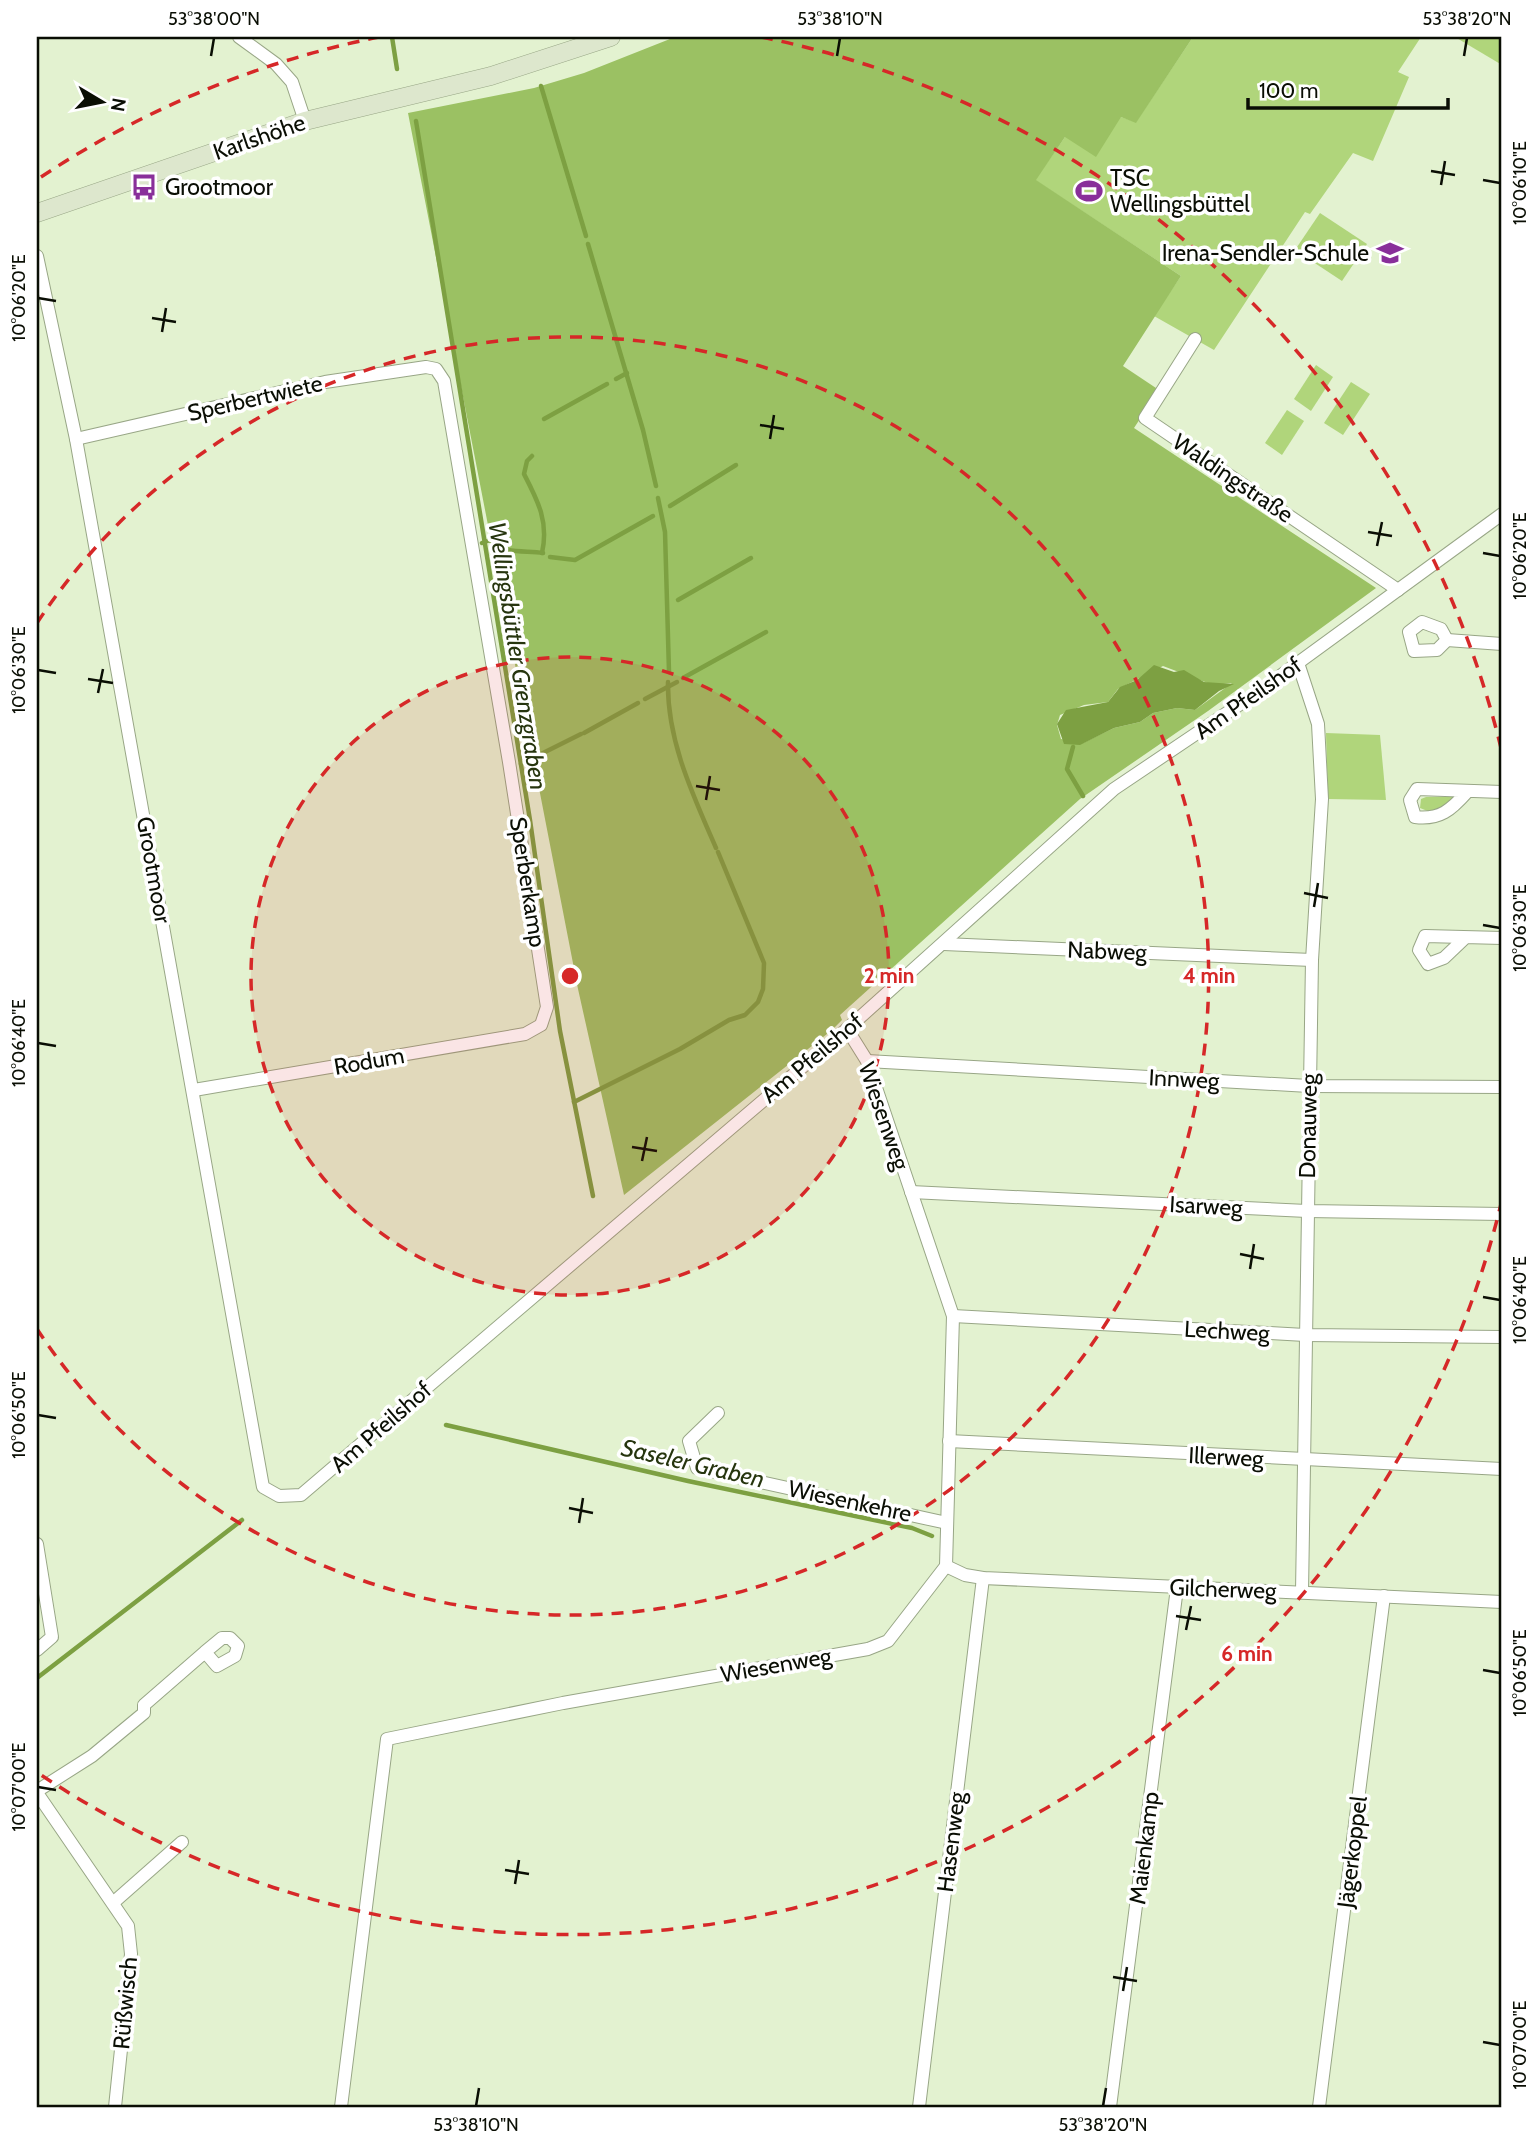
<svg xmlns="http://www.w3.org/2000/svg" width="1539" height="2144" font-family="Cabin,sans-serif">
	<rect width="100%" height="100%" fill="#e3f2d0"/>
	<g fill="#b0d57b">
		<polygon points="1193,37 1421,37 1398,72 1409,77 1373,161 1353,153 1310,214 1305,212 1214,350 1154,316 1181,276 1035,180 1065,137 1121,117 1136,122"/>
		<polygon points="1455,37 1502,37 1502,65"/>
		<polygon points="1320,213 1367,244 1342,281 1295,250"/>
		<polygon points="1316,365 1333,377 1311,411 1294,399"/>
		<polygon points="1351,382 1370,394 1343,435 1324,423"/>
		<polygon points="1287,410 1304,421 1282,455 1265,443"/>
		<polygon points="1326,733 1380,735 1386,800 1328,799"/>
		<polygon points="1426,797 1454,797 1454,799 1442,808 1430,812 1420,808 1421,799"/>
	</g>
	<path fill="#9bc163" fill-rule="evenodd" d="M675,37h518l-57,86 -15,-6 -25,40 -31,-20 -29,43 145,96 -58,90 36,24 -25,38 242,160 -168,123 -128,88 -240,216 2,5 -10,10 -208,165 -46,-206 -170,-876 126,-25 50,-15zM1163,666l50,19 19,-2 -37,27 -18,-2 -24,5 -13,9 -26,6 -31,15 -22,-4 -4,-14 3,-10 24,-10 24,-3 10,-13z"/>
	<polygon fill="#7da042" points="1154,665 1174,672 1184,670 1204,682 1234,684 1219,691 1195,710 1177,708 1153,713 1140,722 1114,728 1080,745 1064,744 1057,724 1066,710 1108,702 1120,687 1137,680"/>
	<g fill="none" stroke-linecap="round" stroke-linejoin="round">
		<g stroke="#7da042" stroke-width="4.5">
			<polyline points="392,37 397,69"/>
			<polyline points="541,86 586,236"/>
			<polyline points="416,121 530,820 560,1031 593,1196"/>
			<polyline points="588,244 643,430 656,486"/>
			<polyline points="616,379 627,373"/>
			<polyline points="544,419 607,384"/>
			<path d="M532,456l-5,5 -3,13c14,27 25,48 18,79"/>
			<polyline points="658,498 665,532 669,672"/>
			<polyline points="670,506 736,465"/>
			<path d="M482,543l8,-3c13,15 36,10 53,13"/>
			<polyline points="550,557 575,560 653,516"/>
			<polyline points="678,600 751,558"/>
			<polyline points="683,678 766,632"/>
			<path d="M668,682c-1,59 25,113 48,166"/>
			<polyline points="645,699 677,682"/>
			<polyline points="584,733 638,703"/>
			<polyline points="1073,747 1067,769 1083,796"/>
			<polyline points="521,764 581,734"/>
			<polyline points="574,1102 680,1049 729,1020 745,1015 758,1002 763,989 764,963 718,852"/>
			<polyline points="446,1425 688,1481 912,1528 932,1536"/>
			<polyline points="37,1678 242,1520"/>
		</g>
		<g stroke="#98a686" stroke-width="14">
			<g id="street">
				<polyline points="239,37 276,64 292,82 305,121"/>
				<polyline points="37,256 76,439 263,1487 279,1496 301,1495 847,1029 1114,789 1261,690 1502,514"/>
				<polyline points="1195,339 1145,418 1398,590"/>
				<polyline points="76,439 325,382 426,367 436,369 444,381 509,762 547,1007 541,1025 525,1034 194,1090"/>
				<polygon points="1422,622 1441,629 1447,640 1437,650 1414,651 1409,632"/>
				<polyline points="1447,640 1502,644"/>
				<polyline points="1298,663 1318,724 1322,799 1312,960 1302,1592"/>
				<path d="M1467,792c-16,18 -27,28 -52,25l-5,-17 7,-11 85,3"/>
				<polyline points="1465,938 1444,958 1428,964 1419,950 1425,936 1502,938"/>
				<polyline points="944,944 1312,960"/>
				<polyline points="867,1061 1309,1086 1502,1087"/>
				<polyline points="911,1192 1307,1211 1502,1214"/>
				<polyline points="953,1316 1305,1335 1502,1337"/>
				<polyline points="718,1413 689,1441 697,1468 947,1523"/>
				<polyline points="949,1441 1502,1469"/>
				<polyline points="37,1544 52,1637 37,1650"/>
				<polyline points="946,1566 965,1575 983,1578 1502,1602"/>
				<polyline points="37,1791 92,1756 144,1713 144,1705 205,1652 217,1666 235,1656 238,1646 230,1638 222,1638 205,1652"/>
				<polyline points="37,1793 128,1926 131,1954 115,2107"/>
				<polyline points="114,1902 182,1842"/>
				<polyline points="341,2107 387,1739 563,1703 868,1649 888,1641 946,1566 953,1316 867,1061 847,1029"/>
				<polyline points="919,2107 983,1578"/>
				<polyline points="1110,2107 1177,1588"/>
				<polyline points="1319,2107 1384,1596"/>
			</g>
		</g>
		<g stroke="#98a686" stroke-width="19">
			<polyline id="secondary" points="37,213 305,121 491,76 611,37"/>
		</g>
		<use href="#street" stroke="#fff" stroke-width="12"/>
		<use href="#secondary" stroke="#dde7cd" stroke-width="18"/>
	</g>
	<path fill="none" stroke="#0a0e04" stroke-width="2.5" d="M211,56l3,-18M837,56l3,-18M1464,56l3,-18M1431,171l24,4M1483,180l17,3M1441,185l4,-24M38,298l18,3M152,318l24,4M162,332l4,-24M760,425l24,4M770,439l4,-24M1368,532l24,4M1377,546l5,-24M1483,553l17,3M38,670l18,3M88,679l25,4M98,693l5,-24M696,786l24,4M706,800l4,-24M1304,893l24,5M1314,907l4,-24M1483,925l17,3M38,1043l18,3M632,1147l25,4M642,1161l5,-24M1240,1254l24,5M1250,1269l4,-25M1483,1297l17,3M38,1415l18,3M569,1508l24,5M579,1523l4,-25M1176,1616l25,4M1186,1630l5,-24M1483,1670l17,3M38,1787l18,3M505,1870l24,4M515,1884l4,-24M1113,1977l24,4M1123,1991l4,-24M1483,2042l17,3M476,2106l3,-18M1103,2106l3,-18"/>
	<circle cx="570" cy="976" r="319" fill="#d62828" fill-opacity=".12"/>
	<g fill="none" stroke="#d62828" stroke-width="3.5" stroke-dasharray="12 9">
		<circle cx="570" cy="976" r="319"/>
		<path d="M37 623A639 639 0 1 1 37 1329"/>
		<path d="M1502 1200A958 958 0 0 1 41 1775M41 177A958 958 0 0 1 379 37M761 37A958 958 0 0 1 1502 752"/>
	</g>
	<defs>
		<g id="bus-bare" transform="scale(2.1)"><path d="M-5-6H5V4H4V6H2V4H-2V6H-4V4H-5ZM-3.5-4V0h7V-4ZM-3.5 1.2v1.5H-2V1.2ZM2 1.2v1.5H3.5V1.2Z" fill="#892f9a" stroke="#fff" stroke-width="2.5" paint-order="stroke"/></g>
		<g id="stadium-bare" transform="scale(2.1)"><path d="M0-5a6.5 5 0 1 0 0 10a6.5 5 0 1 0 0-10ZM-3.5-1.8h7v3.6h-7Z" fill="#892f9a" stroke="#fff" stroke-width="2.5" paint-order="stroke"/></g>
		<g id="school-bare" transform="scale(2.1)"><path d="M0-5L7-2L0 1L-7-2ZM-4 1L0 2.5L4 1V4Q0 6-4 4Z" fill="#892f9a" stroke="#fff" stroke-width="2.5" paint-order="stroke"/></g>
	</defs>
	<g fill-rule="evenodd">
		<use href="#bus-bare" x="144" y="187"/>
		<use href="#stadium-bare" x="1089" y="191"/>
		<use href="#school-bare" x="1390" y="253"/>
	</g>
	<g text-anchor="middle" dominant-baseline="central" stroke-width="7" stroke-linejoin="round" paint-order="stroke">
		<g font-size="23" fill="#0a0e04" stroke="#fff">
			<text transform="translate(259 137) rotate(-19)">Karlshöhe</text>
			<text transform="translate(255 398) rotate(-13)">Sperbertwiete</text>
			<text transform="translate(1233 478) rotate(34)">Waldingstraße</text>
			<text transform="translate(1248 698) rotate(-35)">Am Pfeilshof</text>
			<text transform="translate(154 870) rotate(80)">Grootmoor</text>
			<text transform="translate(528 882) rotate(81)">Sperberkamp</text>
			<text transform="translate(1107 951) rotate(2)">Nabweg</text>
			<text transform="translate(812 1058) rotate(-40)">Am Pfeilshof</text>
			<text transform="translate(369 1061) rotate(-10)">Rodum</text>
			<text transform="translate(1184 1079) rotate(3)">Innweg</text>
			<text transform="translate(884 1116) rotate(71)">Wiesenweg</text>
			<text transform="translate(1308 1126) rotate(-89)">Donauweg</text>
			<text transform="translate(1206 1206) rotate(3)">Isarweg</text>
			<text transform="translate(1227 1331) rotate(3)">Lechweg</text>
			<text transform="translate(381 1427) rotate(-41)">Am Pfeilshof</text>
			<text transform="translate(1226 1457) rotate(3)">Illerweg</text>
			<text transform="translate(850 1501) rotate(12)">Wiesenkehre</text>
			<text transform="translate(1223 1589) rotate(2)">Gilcherweg</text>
			<text transform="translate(776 1665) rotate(-10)">Wiesenweg</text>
			<text transform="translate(951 1842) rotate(-83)">Hasenweg</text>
			<text transform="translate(1144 1848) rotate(-83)">Maienkamp</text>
			<text transform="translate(1352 1852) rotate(-83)">Jägerkoppel</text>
			<text transform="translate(125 2003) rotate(-85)">Rüßwisch</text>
		</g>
		<g font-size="23" fill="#0a0e04" stroke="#fff" text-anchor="start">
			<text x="1110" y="178">TSC<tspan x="1110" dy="26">Wellingsbüttel</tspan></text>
			<text x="165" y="187">Grootmoor</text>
			<text x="1369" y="253" text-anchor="end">Irena-Sendler-Schule</text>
		</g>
		<g font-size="24" font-style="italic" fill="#26350e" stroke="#fff">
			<text transform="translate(518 656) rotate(81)">Wellingsbüttler Grenzgraben</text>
			<text transform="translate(693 1463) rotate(13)">Saseler Graben</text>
		</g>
	</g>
	<circle cx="570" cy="976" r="10" fill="#d62828" stroke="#fff" stroke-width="3.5"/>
	<g font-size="21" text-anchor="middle" font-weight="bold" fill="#d62828" stroke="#fff" stroke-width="7" stroke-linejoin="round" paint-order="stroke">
		<text x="889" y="983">2 min</text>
		<text x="1209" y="983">4 min</text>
		<text x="1247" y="1661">6 min</text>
	</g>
	<rect width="1539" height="2144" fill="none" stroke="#ffffff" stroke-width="77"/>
	<g transform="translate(102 102) rotate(100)" stroke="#ffffff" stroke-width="5" paint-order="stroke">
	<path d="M0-5L12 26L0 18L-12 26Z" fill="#0a0e04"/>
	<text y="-10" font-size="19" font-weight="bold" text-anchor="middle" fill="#0a0e04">N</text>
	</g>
	<path d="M1248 98v10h200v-10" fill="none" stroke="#0a0e04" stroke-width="3.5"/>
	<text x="1259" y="98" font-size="21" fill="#0a0e04" stroke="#ffffff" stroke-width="5" paint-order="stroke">100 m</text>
	<rect x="38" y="38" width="1462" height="2068" fill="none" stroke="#0a0e04" stroke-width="2.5"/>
	<g font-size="18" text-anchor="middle" fill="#0a0e04">
		<text x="214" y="25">53°38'00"N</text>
		<text x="840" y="25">53°38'10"N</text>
		<text x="1467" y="25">53°38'20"N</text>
		<text transform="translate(1520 183) rotate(-90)" y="6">10°06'10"E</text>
		<text transform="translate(19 298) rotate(-90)" y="6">10°06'20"E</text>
		<text transform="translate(1520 556) rotate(-90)" y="6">10°06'20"E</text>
		<text transform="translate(19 670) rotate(-90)" y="6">10°06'30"E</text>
		<text transform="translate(1520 928) rotate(-90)" y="6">10°06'30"E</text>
		<text transform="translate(19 1043) rotate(-90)" y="6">10°06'40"E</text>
		<text transform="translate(1520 1300) rotate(-90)" y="6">10°06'40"E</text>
		<text transform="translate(19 1415) rotate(-90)" y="6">10°06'50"E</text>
		<text transform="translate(1520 1673) rotate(-90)" y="6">10°06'50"E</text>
		<text transform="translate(19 1787) rotate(-90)" y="6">10°07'00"E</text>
		<text transform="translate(1520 2045) rotate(-90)" y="6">10°07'00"E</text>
		<text x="476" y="2131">53°38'10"N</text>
		<text x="1103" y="2131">53°38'20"N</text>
	</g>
</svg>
